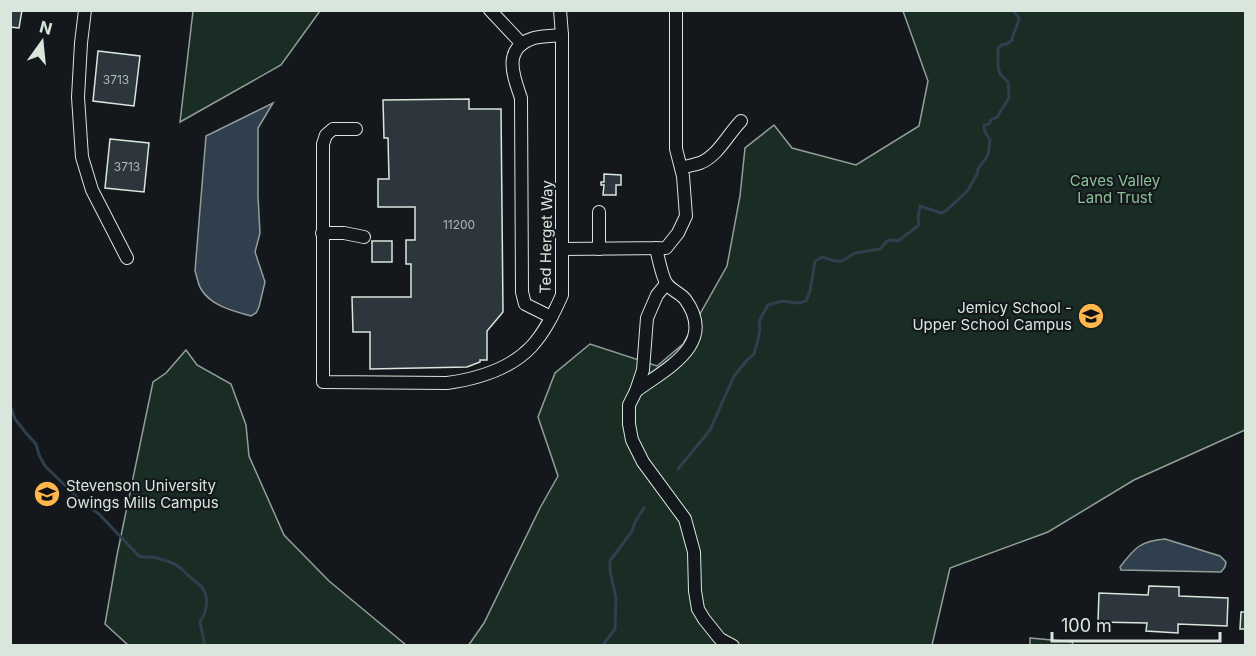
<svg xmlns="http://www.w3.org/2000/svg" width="1256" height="656" font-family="Inter,sans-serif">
	<rect width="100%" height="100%" fill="#14181c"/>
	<g fill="#1a2d24" stroke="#939e99" stroke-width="1.5">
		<polygon points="193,11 193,10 320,11 281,65 180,122"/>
		<polygon points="903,11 1245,11 1245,430 1134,480 1048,532 950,568 932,645 468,646 484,623 540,508 558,476 538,417 555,373 590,344 657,366 683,344 727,266 740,196 745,148 774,125 792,148 856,165 919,126 928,81"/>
		<polygon points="186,350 197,365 231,384 246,425 249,456 284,535 329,581 406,645 128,645 105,624 117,555 153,382 166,373"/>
		<polygon points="1030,638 1073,642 1072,645 1030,645"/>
	</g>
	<g fill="#2f3f4d" stroke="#939e99" stroke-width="1.5">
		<path d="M273,103l-15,25v68l2,37 -5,19 10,30 -6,25 -3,6 -5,3c-18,-5 -40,-10 -50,-27 -3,-5 -4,-12 -6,-18l11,-135z"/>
		<path d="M1165,539l55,17 6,6 -1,5 -4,5 -100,-2 -1,-3c15,-20 21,-26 45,-28z"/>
	</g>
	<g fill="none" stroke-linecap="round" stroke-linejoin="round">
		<g stroke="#2f3f4d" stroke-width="3">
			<path d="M10,405l5,14 11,14 10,11 3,11 6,11 37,36 17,12 40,42c6,2 8,1 14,1 4,1 10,3 14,4 13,4 14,8 23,16 4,4 8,6 11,9 9,11 6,25 -1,36l5,24"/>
			<path d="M678,469l32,-39 24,-54 13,-16 7,-6 4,-14 2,-11 -1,-8 9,-16 14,-4 16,2 8,-2 4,-10 5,-30 7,-4 13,4h7l13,-8 25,-4 7,-8 6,-1 5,1 21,-16 -1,-7 2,-12 21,7 5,-2 22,-21 9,-16 1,-5 10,-14 2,-15 -5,-8 -1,-7 5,-1 2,-4 6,-3 12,-19 -1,-16 -8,-8 -2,-7v-18l3,-4 6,-1 5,-4c1,-8 6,-14 7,-22l-6,-8"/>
			<polyline points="602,646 615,629 616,598 610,571 610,561 632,531 635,522 644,508"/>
		</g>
	</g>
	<g fill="#2c363c" stroke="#d8e6dc" stroke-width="1.5">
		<polygon points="10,10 22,10 19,28 10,27"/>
		<polygon points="98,51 140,56 134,106 93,101"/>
		<polygon points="469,99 469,109 501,109 503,312 487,331 487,360 480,360 480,362 467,367 370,369 370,332 353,332 352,297 411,297 411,264 406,264 406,240 415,240 415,207 378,207 378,179 389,179 388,138 384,138 383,100"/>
		<polygon points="110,139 149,143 144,192 105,188"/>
		<polygon points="604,174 621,175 621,185 616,185 616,195 603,195 604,185 601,185 601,182 604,182"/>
		<rect x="372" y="241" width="20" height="21"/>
		<polygon points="1149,586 1179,587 1179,596 1228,598 1227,626 1178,624 1178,633 1146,631 1147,623 1098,622 1099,593 1148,595"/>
		<polygon points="1241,612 1246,612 1246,629 1240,629"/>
	</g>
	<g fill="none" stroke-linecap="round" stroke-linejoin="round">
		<g stroke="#d8e6dc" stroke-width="14">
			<g id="minor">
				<polyline points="85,10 81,43 78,97 82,157 92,190 127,258"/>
				<polyline points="490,10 522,44"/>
				<path d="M356,129h-23l-7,6 -3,9v238l124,1c29,-4 63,-14 84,-36 14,-15 23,-34 31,-52v-260l-2,-25"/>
				<path d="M681,168c6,-2 13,-3 19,-5 18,-7 28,-29 41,-42"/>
				<polyline points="322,233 344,233 364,237"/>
				<polyline points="562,249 666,248 678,233 686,216 683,176 676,149 676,10"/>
				<polyline points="599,249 599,212"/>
				<polyline points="666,284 657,295 647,318 643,370 636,391 629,405 629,424 632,440 643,462 685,519 694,552 695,591 698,609 704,619 720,639 733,646"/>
				<path d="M551,317l-26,-13 -3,-12 -1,-194c-8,-23 -19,-50 13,-60 8,-2 19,-2 28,-3"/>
				<path d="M636,391c31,-23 82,-47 49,-92 -5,-6 -14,-9 -18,-15 -5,-6 -9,-28 -11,-36"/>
			</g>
		</g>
		<use href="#minor" stroke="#14181c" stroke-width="12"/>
	</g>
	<defs>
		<g id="school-disc" transform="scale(1.35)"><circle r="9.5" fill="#ffb74d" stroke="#14181c"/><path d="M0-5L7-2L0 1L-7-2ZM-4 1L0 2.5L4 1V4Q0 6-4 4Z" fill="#111"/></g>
		<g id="university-disc" transform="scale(1.35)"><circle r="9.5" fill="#ffb74d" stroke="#14181c"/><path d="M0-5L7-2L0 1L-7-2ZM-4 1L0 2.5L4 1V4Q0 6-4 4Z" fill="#111"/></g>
	</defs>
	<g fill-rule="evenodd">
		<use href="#school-disc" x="1091" y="316"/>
		<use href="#university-disc" x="47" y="494"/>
	</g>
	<g text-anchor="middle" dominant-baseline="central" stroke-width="4.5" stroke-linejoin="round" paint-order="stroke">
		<g font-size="12" fill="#adbab4">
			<text x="116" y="79">3713</text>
			<text x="127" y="166">3713</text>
			<text x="459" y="224">11200</text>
		</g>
		<g font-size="15" fill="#8ac095" stroke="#14181c">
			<text x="1115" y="180">Caves Valley<tspan x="1115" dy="17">Land Trust</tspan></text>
		</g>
		<g font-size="15" fill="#d8e6dc" stroke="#14181c">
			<text transform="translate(546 237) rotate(-89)">Ted Herget Way</text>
		</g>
		<g font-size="15" fill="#d8e6dc" stroke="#14181c" text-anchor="end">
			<text x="1072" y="307">Jemicy School -<tspan x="1072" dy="17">Upper School Campus</tspan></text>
			<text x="66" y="485" text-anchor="start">Stevenson University<tspan x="66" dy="17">Owings Mills Campus</tspan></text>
		</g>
	</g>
	<rect width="1256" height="656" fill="none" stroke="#d8e6dc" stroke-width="24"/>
	<g transform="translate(42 42) rotate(15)" stroke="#14181c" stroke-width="4.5" paint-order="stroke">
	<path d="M0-4.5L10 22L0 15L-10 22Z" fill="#d8e6dc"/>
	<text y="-9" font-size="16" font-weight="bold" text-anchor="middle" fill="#d8e6dc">N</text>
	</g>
	<path d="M1052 632v9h168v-9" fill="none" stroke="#d8e6dc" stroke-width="3"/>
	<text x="1061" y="632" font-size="18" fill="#d8e6dc" stroke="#14181c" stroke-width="4.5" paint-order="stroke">100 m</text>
</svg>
